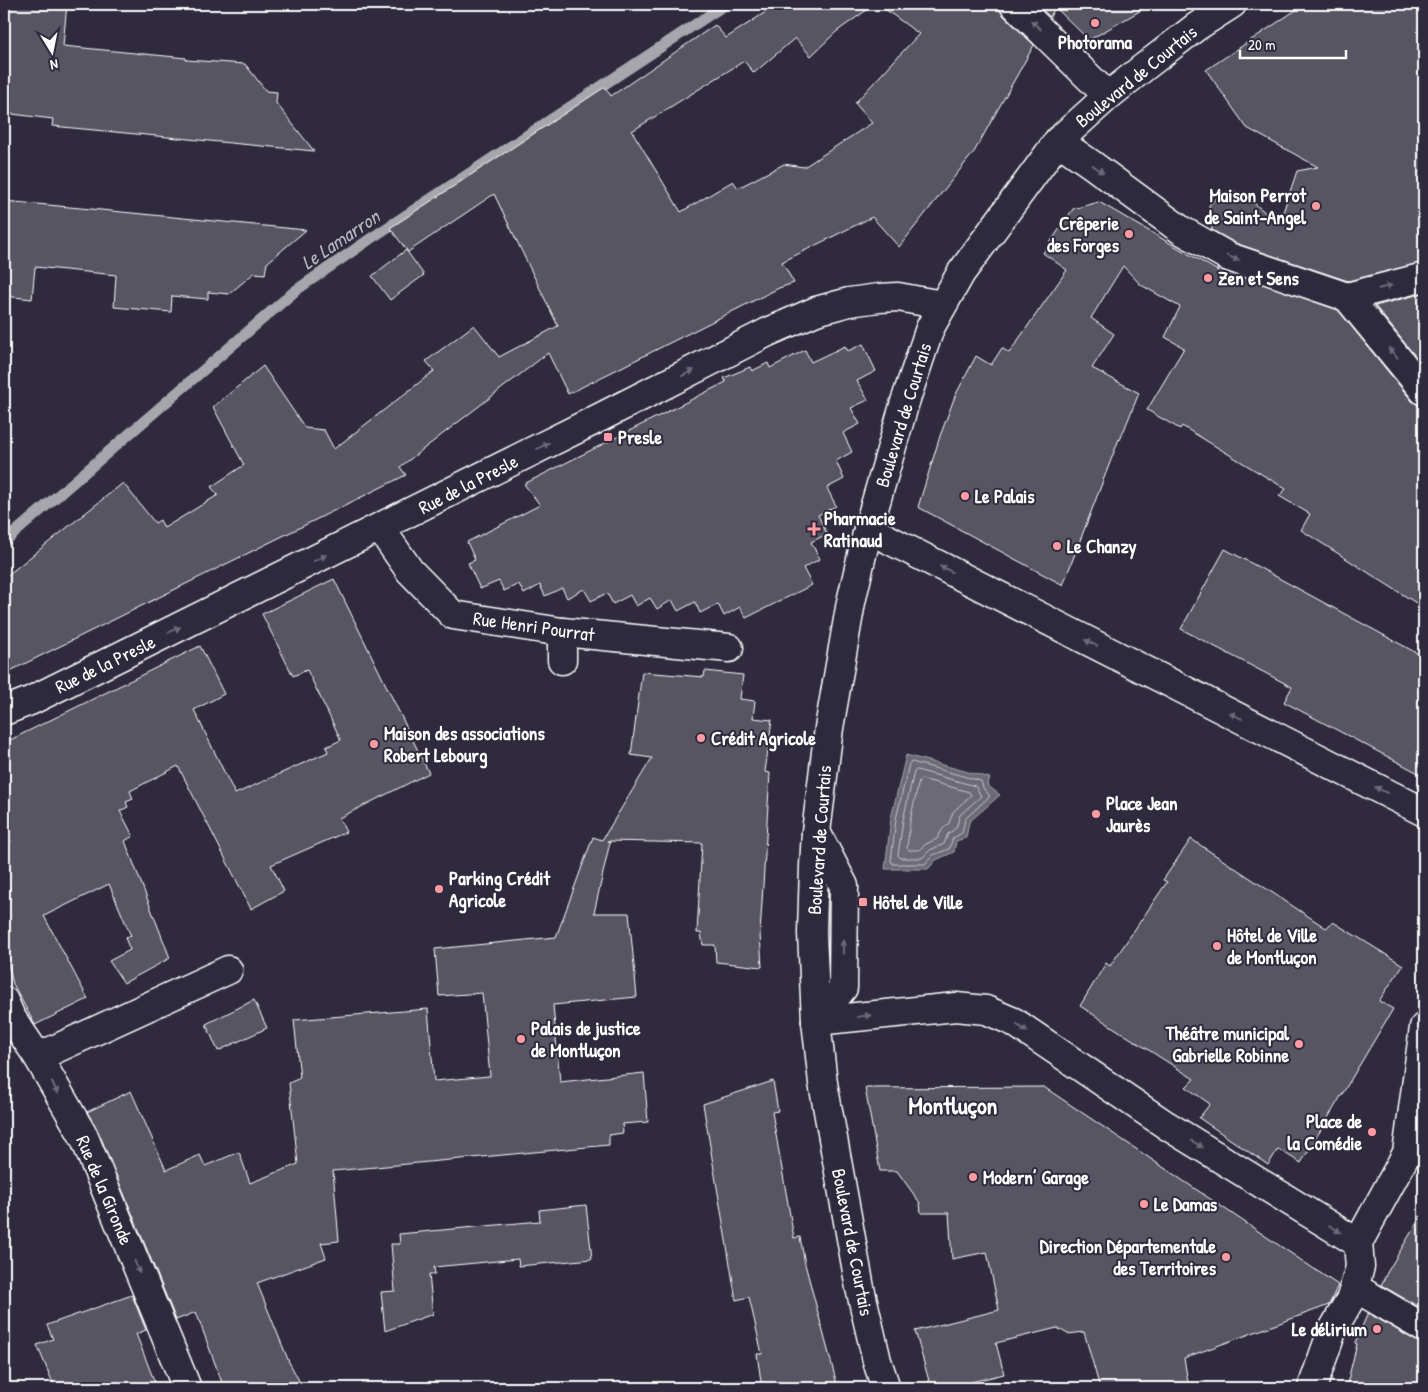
<svg xmlns="http://www.w3.org/2000/svg" width="1428" height="1392" font-family="'Patrick Hand',sans-serif">
	<rect width="100%" height="100%" fill="#2f2a3d"/>
	<filter id="ink" filterUnits="userSpaceOnUse"><feTurbulence type="fractalNoise" baseFrequency=".02" numOctaves="2"/><feDisplacementMap in="SourceGraphic" scale="10" xChannelSelector="R" yChannelSelector="G"/><feConvolveMatrix kernelMatrix="1 2 1 2 8 2 1 2 1" color-interpolation-filters="sRGB"/></filter>
	<g filter="url(#ink)">
		<polygon fill="#6d6a77" stroke="#a7a6ad" points="906,755 990,778 987,785 1000,795 969,822 966,838 956,841 954,852 936,860 928,869 885,869 891,818"/>
		<g fill="none" stroke-linecap="round" stroke-linejoin="round">
			<g stroke="#c5c3c9" stroke-width="1">
				<polygon points="912,762 981,781 983,788 990,796 965,819 962,833 953,838 949,849 933,855 925,864 893,864 891,861 896,819 909,764"/>
				<polygon points="917,770 975,786 981,796 960,815 956,828 948,834 944,844 930,850 922,858 900,858 898,855 903,820 914,772"/>
				<polygon points="922,779 969,792 971,795 953,812 949,823 942,830 937,839 926,844 919,850 909,850 907,848 910,821 919,781"/>
			</g>
			<polyline stroke="#a7a6ad" stroke-width="11" points="4,542 295,291 370,239 726,4"/>
		</g>
		<g fill="#595564" stroke="#fff">
			<polygon points="4,4 67,4 63,46 186,58 186,60 245,64 266,91 277,92 276,103 314,151 52,126 53,119 4,113"/>
			<polygon points="778,4 875,4 836,32 811,56 795,38 754,73 744,61 632,131 681,212 733,181 738,188 784,164 804,167 872,123 855,103 919,34 878,4 999,4 999,9 1003,15 1034,45 974,152 899,247 872,217 782,262 794,283 779,288 568,394 548,353 400,467 406,475 4,674 4,578 123,483 155,523 160,520 164,528 218,495 211,487 244,465 213,407 263,366 305,428 324,430 334,449 434,371 426,361 474,325 499,357 558,326 494,194 408,252 390,228 605,87 611,96 715,25 726,38"/>
			<polygon points="1036,4 1152,4 1089,40 1055,7 1050,17"/>
			<polygon points="1305,4 1424,4 1424,262 1348,281 1235,243 1212,230 1209,205 1220,195 1230,191 1242,193 1279,224 1297,171 1318,167 1247,128 1206,70"/>
			<polygon points="4,201 91,209 306,230 267,263 265,274 254,273 229,294 208,292 208,299 172,296 171,312 114,307 116,275 35,267 32,299 4,296"/>
			<polygon points="1099,202 1218,271 1217,268 1338,310 1412,401 1418,405 1424,406 1424,608 1301,530 1310,514 1279,496 1286,489 1182,426 1180,429 1147,410 1184,348 1165,337 1180,307 1141,285 1123,266 1091,318 1114,334 1092,368 1139,393 1120,440 1119,439 1063,585 918,507 940,436 955,396 976,356 991,365 1002,348 1009,353 1067,270 1043,253 1073,209"/>
			<polygon points="406,250 424,275 390,300 372,276"/>
			<polygon points="1424,293 1424,367 1375,306"/>
			<polygon points="863,344 876,371 857,381 868,400 851,408 860,424 843,433 852,452 836,461 844,479 827,488 836,506 818,515 827,534 811,542 820,559 803,568 812,585 746,618 740,607 724,616 718,604 700,613 695,602 678,611 672,600 657,609 650,598 636,606 630,595 613,604 607,593 591,601 584,589 567,598 562,588 545,596 540,585 524,594 519,584 504,591 499,581 480,589 468,563 475,560 467,542 540,505 524,484 726,382 724,378 750,367 752,371 768,363 770,368 805,350 811,362 845,346 848,351"/>
			<polygon points="1225,549 1424,657 1424,776 1284,702 1292,687 1181,629"/>
			<polygon points="334,579 429,773 339,818 346,832 271,865 284,891 251,909 178,766 130,791 133,799 126,802 128,807 120,811 133,836 125,841 170,958 124,983 109,961 130,950 125,938 131,936 109,884 44,916 88,999 35,1025 13,984 4,948 4,845 11,841 4,827 4,743 200,646 224,694 194,710 235,794 328,752 326,747 341,740 307,670 293,676 262,614"/>
			<polygon points="705,671 743,675 740,699 755,701 753,718 772,720 765,772 770,773 760,934 762,967 716,962 715,945 703,945 701,933 697,933 702,843 607,841 610,842 594,913 629,913 637,997 553,1005 560,1082 644,1073 648,1122 622,1124 623,1133 609,1135 609,1145 333,1171 339,1241 321,1243 326,1258 257,1283 289,1362 303,1388 224,1388 196,1312 176,1320 98,1131 87,1112 131,1091 166,1170 200,1155 205,1166 239,1152 250,1183 298,1164 289,1083 300,1078 294,1020 428,1009 434,1081 490,1076 482,993 439,996 435,949 556,937 593,837 602,840 652,758 631,755 642,672 704,677"/>
			<polygon points="1191,839 1326,928 1333,922 1403,965 1379,1001 1393,1009 1301,1163 1278,1149 1268,1165 1199,1118 1210,1104 1186,1087 1194,1079 1080,1006 1106,963 1110,966 1167,882 1163,880"/>
			<polygon points="254,1000 267,1028 218,1051 206,1024"/>
			<polygon points="773,1081 778,1111 772,1112 794,1238 800,1237 805,1264 838,1388 762,1388 757,1354 762,1354 749,1297 736,1300 703,1104"/>
			<polygon points="1044,1087 1338,1285 1329,1305 1184,1358 1189,1388 1100,1388 1084,1332 1068,1334 1057,1328 996,1343 1004,1374 947,1388 931,1388 915,1331 999,1310 987,1252 952,1259 949,1213 921,1213 920,1203 897,1171 880,1171 865,1088"/>
			<polygon points="586,1205 592,1259 519,1266 518,1259 434,1267 435,1274 429,1274 433,1314 385,1331 381,1292 395,1291 391,1244 400,1244 399,1234 540,1221 539,1210"/>
			<polygon points="1424,1211 1424,1310 1381,1285 1388,1271"/>
			<polygon points="132,1295 146,1330 136,1334 157,1388 55,1388 37,1345 53,1339 47,1325"/>
			<polygon points="1368,1313 1416,1341 1424,1344 1424,1388 1346,1388 1357,1344 1355,1343"/>
		</g>
		<g fill="none" stroke-linecap="round" stroke-linejoin="round">
			<g stroke="#fff" stroke-width="31">
				<g id="minor">
					<polyline points="1058,141 1091,164 1181,230 1229,257 1347,297 1424,391"/>
					<polyline points="1347,297 1424,277"/>
					<polyline points="380,528 410,571 453,615 562,632 729,648"/>
					<polyline points="868,529 1424,812"/>
					<polyline points="562,660 562,632"/>
					<polyline points="4,1001 11,1017 38,1057 84,1137 187,1388"/>
					<polyline points="816,1021 956,1007 986,1010 1014,1022 1166,1125 1358,1243 1407,1153 1424,1027"/>
					<polyline points="816,1021 843,988 844,886 816,832"/>
					<polyline points="38,1057 228,970"/>
					<polyline points="1354,1287 1424,1328"/>
					<polyline points="1312,1388 1332,1331 1351,1298 1360,1267 1358,1243"/>
				</g>
			</g>
			<g stroke="#fff" stroke-width="31">
				<g id="major">
					<polyline points="1014,4 1108,96"/>
					<polyline points="4,711 30,701 595,420 768,332 816,311 849,302 879,298 898,297 942,305"/>
					<polyline points="886,1388 877,1361 860,1288 823,1083 816,1021 812,933 814,866 816,832 829,728 851,602 868,529 905,402 930,328 961,273 1058,141 1108,96 1143,68 1196,27 1232,4"/>
				</g>
			</g>
			<use href="#minor" stroke="#2f2a3d" stroke-width="28"/>
			<use href="#major" stroke="#2f2a3d" stroke-width="28"/>
		</g>
		<defs><path id="oneway-solid" d="M-6-.8H1V-3.2L6.5 0L1 3.2V.8H-6Z" transform="scale(1.25)"/></defs>
		<g fill="#6d6a77">
			<use href="#oneway-solid" transform="translate(1036 25) rotate(-137)"/>
			<use href="#oneway-solid" transform="translate(1098 169) rotate(36)"/>
			<use href="#oneway-solid" transform="translate(1233 258) rotate(22)"/>
			<use href="#oneway-solid" transform="translate(1385 287) rotate(-15)"/>
			<use href="#oneway-solid" transform="translate(1393 353) rotate(-130)"/>
			<use href="#oneway-solid" transform="translate(688 373) rotate(-27)"/>
			<use href="#oneway-solid" transform="translate(543 446) rotate(-27)"/>
			<use href="#oneway-solid" transform="translate(320 558) rotate(-26)"/>
			<use href="#oneway-solid" transform="translate(946 569) rotate(-153)"/>
			<use href="#oneway-solid" transform="translate(174 630) rotate(-26)"/>
			<use href="#oneway-solid" transform="translate(1091 643) rotate(-153)"/>
			<use href="#oneway-solid" transform="translate(1236 716) rotate(-153)"/>
			<use href="#oneway-solid" transform="translate(1381 790) rotate(-153)"/>
			<use href="#oneway-solid" transform="translate(843 947) rotate(-90)"/>
			<use href="#oneway-solid" transform="translate(864 1016) rotate(-7)"/>
			<use href="#oneway-solid" transform="translate(1022 1028) rotate(34)"/>
			<use href="#oneway-solid" transform="translate(55 1088) rotate(61)"/>
			<use href="#oneway-solid" transform="translate(1197 1144) rotate(32)"/>
			<use href="#oneway-solid" transform="translate(1335 1229) rotate(32)"/>
			<use href="#oneway-solid" transform="translate(137 1267) rotate(68)"/>
		</g>
	</g>
	<g fill="#ff9aa2" stroke="#2f2a3d" stroke-width="2">
		<circle cx="1095" cy="23" r="5"/>
		<circle cx="1316" cy="206" r="5"/>
		<circle cx="1129" cy="234" r="5"/>
		<circle cx="1208" cy="278" r="5"/>
		<rect x="603" y="432" width="10" height="10" rx="2.5"/>
		<circle cx="965" cy="496" r="5"/>
		<path d="M811.5 521.5h5v5h5v5h-5v5h-5v-5h-5v-5h5z"/>
		<circle cx="1057" cy="546" r="5"/>
		<circle cx="701" cy="738" r="5"/>
		<circle cx="374" cy="744" r="5"/>
		<circle cx="1096" cy="814" r="5"/>
		<circle cx="439" cy="889" r="5"/>
		<rect x="858" y="897" width="10" height="10" rx="2.5"/>
		<circle cx="1217" cy="946" r="5"/>
		<circle cx="521" cy="1039" r="5"/>
		<circle cx="1299" cy="1044" r="5"/>
		<circle cx="1372" cy="1132" r="5"/>
		<circle cx="973" cy="1177" r="5"/>
		<circle cx="1144" cy="1204" r="5"/>
		<circle cx="1226" cy="1257" r="5"/>
		<circle cx="1377" cy="1329" r="5"/>
	</g>
	<g text-anchor="middle" dominant-baseline="central" stroke-width="4" stroke-linejoin="round" paint-order="stroke">
		<g font-size="19" font-weight="bold" fill="#fff" stroke="#2f2a3d" text-anchor="start">
			<text x="1095" y="42" text-anchor="middle">Photorama</text>
			<text x="1306" y="195" text-anchor="end">Maison Perrot<tspan x="1306" dy="22">de Saint-Angel</tspan></text>
			<text x="1119" y="223" text-anchor="end">Crêperie<tspan x="1119" dy="22">des Forges</tspan></text>
			<text x="1218" y="278">Zen et Sens</text>
			<text x="618" y="437">Presle</text>
			<text x="975" y="496">Le Palais</text>
			<text x="824" y="518">Pharmacie<tspan x="824" dy="22">Ratinaud</tspan></text>
			<text x="1067" y="546">Le Chanzy</text>
			<text x="384" y="733">Maison des associations<tspan x="384" dy="22">Robert Lebourg</tspan></text>
			<text x="711" y="738">Crédit Agricole</text>
			<text x="1106" y="803">Place Jean<tspan x="1106" dy="22">Jaurès</tspan></text>
			<text x="449" y="878">Parking Crédit<tspan x="449" dy="22">Agricole</tspan></text>
			<text x="873" y="902">Hôtel de Ville</text>
			<text x="1227" y="935">Hôtel de Ville<tspan x="1227" dy="22">de Montluçon</tspan></text>
			<text x="531" y="1028">Palais de justice<tspan x="531" dy="22">de Montluçon</tspan></text>
			<text x="1289" y="1033" text-anchor="end">Théâtre municipal<tspan x="1289" dy="22">Gabrielle Robinne</tspan></text>
			<text x="1362" y="1121" text-anchor="end">Place de<tspan x="1362" dy="22">la Comédie</tspan></text>
			<text x="983" y="1177">Modern’ Garage</text>
			<text x="1154" y="1204">Le Damas</text>
			<text x="1216" y="1246" text-anchor="end">Direction Départementale<tspan x="1216" dy="22">des Territoires</tspan></text>
			<text x="1367" y="1329" text-anchor="end">Le délirium</text>
		</g>
		<g font-size="19" fill="#fff" stroke="#2f2a3d">
			<text transform="translate(1136 76) rotate(-39)">Boulevard de Courtais</text>
			<text transform="translate(903 415) rotate(-73)">Boulevard de Courtais</text>
			<text transform="translate(468 484) rotate(-27)">Rue de la Presle</text>
			<text transform="translate(534 626) rotate(8)">Rue Henri Pourrat</text>
			<text transform="translate(105 664) rotate(-26)">Rue de la Presle</text>
			<text transform="translate(819 840) rotate(-86)">Boulevard de Courtais</text>
			<text transform="translate(105 1190) rotate(67)">Rue de la Gironde</text>
			<text transform="translate(853 1242) rotate(79)">Boulevard de Courtais</text>
		</g>
		<g font-size="20" font-style="italic" fill="#b6b4bb" stroke="#2f2a3d">
			<text transform="translate(340 239) rotate(-34)">Le Lamarron</text>
		</g>
		<g font-size="24" font-weight="bold" fill="#fff" stroke="#2f2a3d">
			<text x="953" y="1105">Montluçon</text>
		</g>
	</g>
	<rect width="1428" height="1392" fill="none" stroke="#2f2a3d" stroke-width="20"/>
	<rect x="10" y="10" width="1408" height="1372" fill="none" stroke="#fff" stroke-width="2" filter="url(#ink)"/>
	<g transform="translate(52 52) rotate(170)" stroke="#2f2a3d" stroke-width="4" paint-order="stroke">
	<path d="M0-4L9 19L0 12L-9 19Z" fill="#ffffff"/>
	<text y="-8" font-size="14" font-weight="bold" text-anchor="middle" fill="#ffffff">N</text>
	</g>
	<path d="M1240 50v8h106v-8" fill="none" stroke="#ffffff" stroke-width="2.5"/>
	<text x="1248" y="50" font-size="15" fill="#ffffff" stroke="#2f2a3d" stroke-width="4" paint-order="stroke">20 m</text>
</svg>
